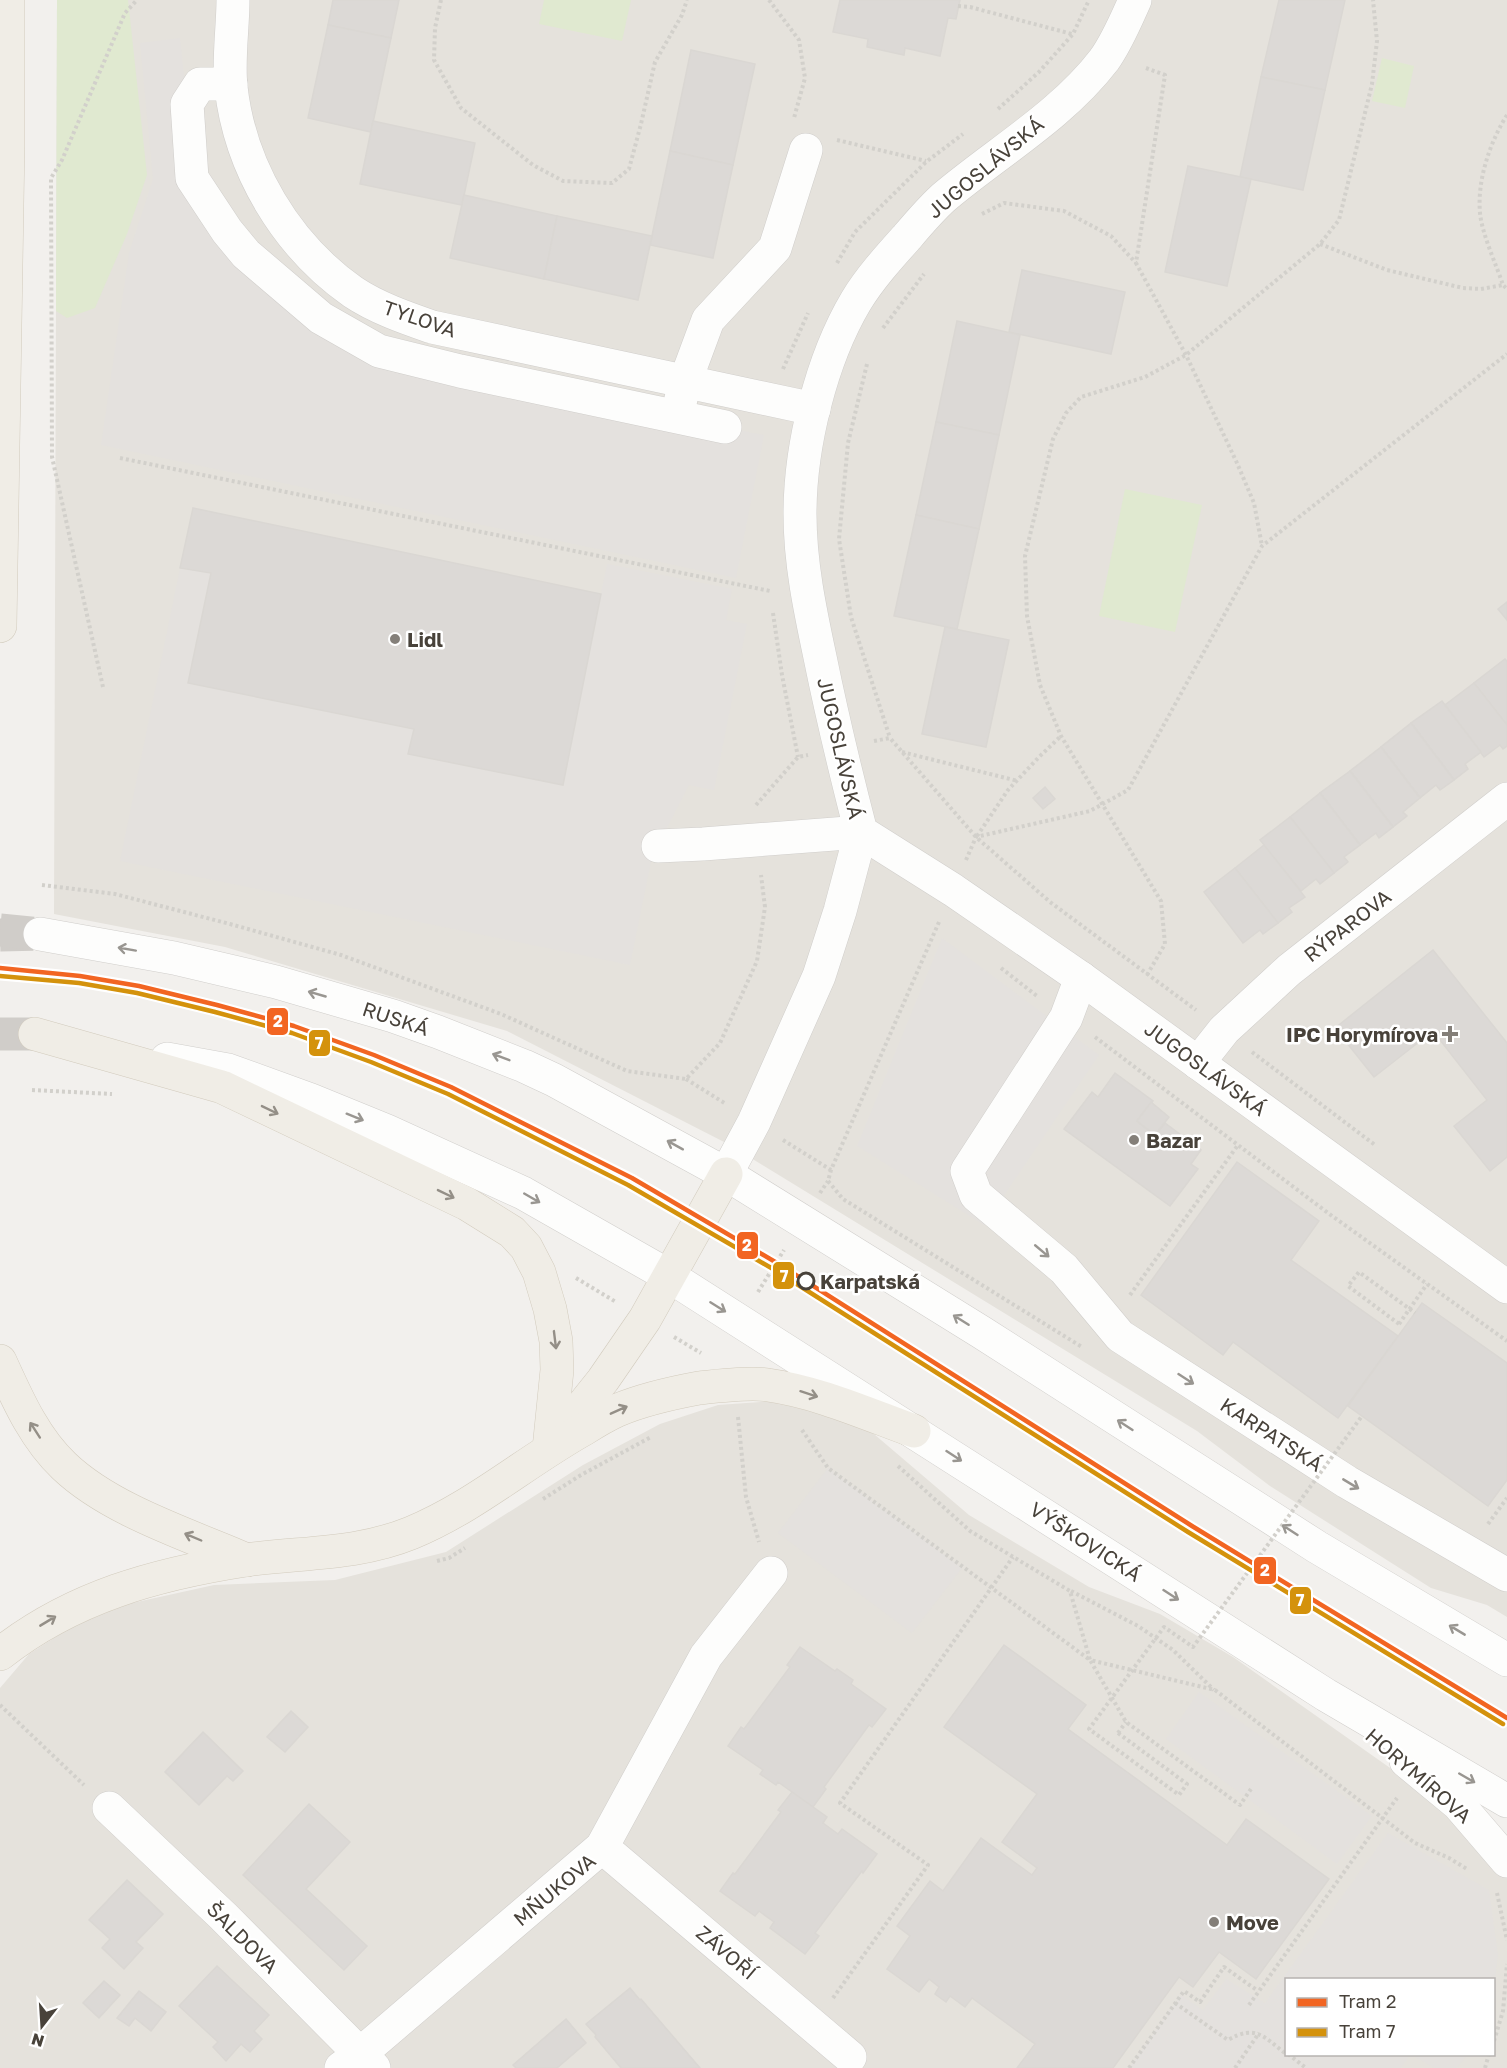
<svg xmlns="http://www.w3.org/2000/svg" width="1507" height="2068" font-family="'Golos Text',sans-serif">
	<rect width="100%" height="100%" fill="#f2f0ed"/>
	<g fill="#e5e2dc" fill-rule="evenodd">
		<polygon points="57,0 1507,0 1507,1617 1487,1605 1431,1588 1270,1486 1197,1431 728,1144 507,1031 225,947 54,914"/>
		<path d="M773,1401l81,16 115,98 120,72 71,27 73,43 177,125 97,55v231h-1507v-380l29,-34 67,-43 118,-26 121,-5 111,-28 137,-87 77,-41 58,-19zM1286,1980h208v74h-208z"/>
	</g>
	<g fill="#e0e9d0">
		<polygon points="57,0 128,0 147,175 127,234 95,308 67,318 56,311"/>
		<polygon points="544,0 631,0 622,41 539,24"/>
		<polygon points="1382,58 1414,66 1405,108 1372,101"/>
		<polygon points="1125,489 1202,505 1175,632 1099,616"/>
	</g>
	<g fill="#e4e1de">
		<polygon points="180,38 187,104 192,178 321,318 677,418 764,435 736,578 101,445 129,253 153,179 140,43"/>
		<polygon points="607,564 732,589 726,620 747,624 714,790 689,785 652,857 630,965 120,861 180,568 211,573 188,683 414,729 409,754 562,785"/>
		<polygon points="942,938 1099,1055 984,1225 857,1146"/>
		<polygon points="828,1468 962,1568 912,1633 778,1533"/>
		<polygon points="1199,1692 1372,1816 1337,1864 1166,1739"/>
		<polygon points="1388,1833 1489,1890 1498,1955 1494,1989 1494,1980 1286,1980 1286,2054 1410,2055 1401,2068 1129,2068 1181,1995 1203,2010 1226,1979 1265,2003"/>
		<polygon points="1412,2055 1467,2054 1467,2055 1457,2068 1434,2068"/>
	</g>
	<g fill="#dcd9d6" stroke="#dad7d3" stroke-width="1.5">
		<polygon points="333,0 399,0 391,38 328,25"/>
		<polygon points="840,0 960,0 956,19 948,18 940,56 905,48 904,55 867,47 868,39 833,32"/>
		<polygon points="1279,0 1345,0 1325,90 1261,77"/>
		<polygon points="328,25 391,38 371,132 308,118"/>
		<polygon points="691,50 755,64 733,165 670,151"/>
		<polygon points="1261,77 1325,90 1303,190 1240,177"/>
		<polygon points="373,121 475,143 462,205 360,184"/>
		<polygon points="670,151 733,165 713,258 650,245"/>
		<polygon points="1188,166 1251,179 1227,286 1165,272"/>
		<polygon points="464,195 557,216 544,279 450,258"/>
		<polygon points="557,216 652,236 638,300 544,279"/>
		<polygon points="1022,270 1125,292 1111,354 1009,332"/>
		<polygon points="957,321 1020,335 999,435 936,422"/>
		<polygon points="936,422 999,435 979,529 916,515"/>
		<polygon points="193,508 601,594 563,785 408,754 414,729 188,683 211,573 180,568"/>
		<polygon points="916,515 979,529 957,629 894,616"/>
		<polygon points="1507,602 1507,620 1498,609"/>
		<polygon points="945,627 1009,640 986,747 922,734"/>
		<polygon points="1505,659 1507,661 1507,725 1474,683"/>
		<polygon points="1474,683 1507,725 1507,746 1503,749 1500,745 1484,757 1445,705"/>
		<polygon points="1442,701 1481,752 1465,764 1468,769 1454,780 1411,723"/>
		<polygon points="1411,723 1454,780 1440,790 1436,785 1420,798 1381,747"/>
		<polygon points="1381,747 1420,798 1403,812 1407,816 1393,827 1350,771"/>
		<polygon points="1350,771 1393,827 1379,838 1376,833 1360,845 1320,793"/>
		<polygon points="1045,787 1055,799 1043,809 1033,798"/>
		<polygon points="1320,793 1360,845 1344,857 1348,862 1334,873 1290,817"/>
		<polygon points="1290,817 1334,873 1320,884 1316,879 1301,891 1260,840"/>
		<polygon points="1264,845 1305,897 1289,908 1292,912 1278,923 1235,868"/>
		<polygon points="1235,868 1278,923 1263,934 1260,930 1243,943 1204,892"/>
		<polygon points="1433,950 1507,1043 1507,1157 1490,1171 1454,1126 1487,1100 1433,1031 1374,1077 1335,1028"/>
		<polygon points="1115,1073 1153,1101 1137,1121 1155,1135 1165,1123 1201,1150 1191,1164 1198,1169 1170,1206 1064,1129 1092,1092 1098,1097"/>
		<polygon points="1151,1102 1169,1117 1155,1135 1137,1121"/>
		<polygon points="1237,1162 1319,1221 1291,1260 1398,1336 1338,1418 1233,1342 1223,1355 1141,1295"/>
		<polygon points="1422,1303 1507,1363 1507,1480 1488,1506 1348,1406"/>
		<polygon points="1004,1645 1086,1705 1068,1729 1227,1845 1246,1819 1329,1879 1256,1979 1219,1952 1193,1987 1179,1977 1113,2068 1017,2068 1035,2044 972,1998 965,2007 950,1996 946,2002 935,1994 939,1987 929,1979 919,1992 887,1969 910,1936 897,1926 930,1881 943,1891 981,1838 1032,1875 1037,1868 1002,1842 1037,1794 944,1727"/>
		<polygon points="800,1647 835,1671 837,1669 853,1680 851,1684 886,1709 872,1727 869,1725 824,1787 826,1789 813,1807 778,1782 776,1785 760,1774 763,1770 728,1746 741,1727 744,1729 790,1667 787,1665"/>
		<polygon points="291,1711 308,1727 285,1752 267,1737"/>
		<polygon points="203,1732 243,1771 233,1781 227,1776 199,1805 165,1772"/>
		<polygon points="792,1792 827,1817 823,1823 838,1834 842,1829 877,1854 863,1873 862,1871 815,1933 819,1936 805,1954 770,1928 774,1922 759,1911 755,1916 720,1891 733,1873 735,1874 781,1812 778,1810"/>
		<polygon points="309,1804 350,1842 306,1889 367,1946 344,1970 243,1875"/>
		<polygon points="127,1880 163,1914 136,1942 143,1948 124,1969 102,1948 110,1939 89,1920"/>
		<polygon points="217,1966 269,2015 254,2031 262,2039 250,2052 241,2044 226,2061 213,2047 218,2042 179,2006"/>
		<polygon points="104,1981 120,1995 99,2018 83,2003"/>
		<polygon points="630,1988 640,2000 641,1999 700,2068 621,2068 595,2037 596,2035 586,2024"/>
		<polygon points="139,1991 166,2012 151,2031 135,2018 129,2026 117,2018"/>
		<polygon points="566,2019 586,2043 557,2068 516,2068 513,2065"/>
	</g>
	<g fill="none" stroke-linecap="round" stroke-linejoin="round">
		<g stroke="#d0cdc9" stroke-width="33" stroke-dasharray="33 16" stroke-linecap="butt">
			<polyline points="0,935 40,934"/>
			<polyline points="0,1034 35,1034"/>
		</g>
		<polyline stroke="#d0cdc9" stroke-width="33" stroke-dasharray="33 16" stroke-linecap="butt" points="0,930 40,934"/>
		<g stroke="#d0cecb" stroke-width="34">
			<g id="minor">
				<path d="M233,0c0,27 -5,60 -2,87 9,81 55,158 122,205 24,16 53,26 79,35l382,82"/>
				<path d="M1135,0c-9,20 -18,42 -31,60 -43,56 -108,93 -161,138 -13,12 -25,26 -36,39 -18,20 -37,41 -51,64 -35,59 -56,145 -56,213 0,49 10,96 20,143 12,59 26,117 41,175l92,58 128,88 426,309"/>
				<polyline points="231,84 200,84 187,104 192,178 227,231 246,254 321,318 379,351 460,371 725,427"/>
				<polyline points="680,403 685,382 708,320 775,248 806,150"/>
				<polyline points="658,846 703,844 861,832 840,911 819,976 754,1122 726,1174"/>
				<polyline points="40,934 174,958 276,982 393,1016 438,1032 524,1066 554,1080 726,1174 981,1332 1317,1547 1507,1660"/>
				<polyline points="1081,978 1066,1018 967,1171 976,1195 1064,1269 1120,1336 1347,1482 1507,1575"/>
				<polyline points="167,1059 228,1070 311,1100 387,1131 523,1193 669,1276 1326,1695 1507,1801"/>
				<polyline points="1198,1063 1224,1030 1289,970 1507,799"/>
				<polyline points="1406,1761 1458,1804 1507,1861"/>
				<polyline points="109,1808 223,1916 374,2068"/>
				<polyline points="602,1847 850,2057"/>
				<polyline points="341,2068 360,2054 602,1847 706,1656 771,1573"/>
			</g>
		</g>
		<g stroke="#d2cbbd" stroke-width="34">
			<g id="major">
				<polyline points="0,626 8,144 8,0"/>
				<polyline points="35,1034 222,1087 467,1204 512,1232 526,1247 539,1272 550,1309 556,1341 557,1370 549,1449"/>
				<path d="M0,1361c17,37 34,77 64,105 46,44 125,69 183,94"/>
				<polyline points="559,1435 603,1380 645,1319 726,1174"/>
				<path d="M0,1654c72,-57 156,-80 246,-94 56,-8 111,-5 165,-27 63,-26 114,-71 173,-104 11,-7 23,-14 34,-19 26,-11 54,-17 81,-22 18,-2 52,-6 69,-3 50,7 99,29 146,46"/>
			</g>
		</g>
		<g stroke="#d2d0cb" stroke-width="4" stroke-dasharray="3 3" stroke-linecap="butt">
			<polyline points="441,0 435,28 434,60 461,108 533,165 563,181 612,183 629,169 641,124 655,62 682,15 687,0"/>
			<polyline points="769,0 799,40 805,78 794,118"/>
			<polyline points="958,6 970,7 1072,34"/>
			<polyline points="1146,68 1165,75 1136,263 1186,355 1237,463 1254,503 1262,546"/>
			<polyline points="998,109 1039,72 1073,34 1089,0"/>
			<path d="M1507,115c-17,27 -30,65 -27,98 2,21 16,51 23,72l4,4"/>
			<polyline points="837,140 926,161"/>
			<polyline points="982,214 1004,203 1064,211 1111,236 1136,263"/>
			<polyline points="1320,244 1387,270 1463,288 1481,289 1503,285"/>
			<polyline points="837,263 855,232 926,162 963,134"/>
			<polyline points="883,328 924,274"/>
			<polyline points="867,364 848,443 839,539 851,617 890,738"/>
			<polyline points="783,369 808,313"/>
			<polyline points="120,458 770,591"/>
			<polyline points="773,613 782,675 798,757"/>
			<polyline points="103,687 52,457 51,178 62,160 125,13 137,0"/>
			<polyline points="874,741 890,738 976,837 1050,902 1196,1010"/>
			<polyline points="902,752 1018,781"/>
			<polyline points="756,805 798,757 808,755"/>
			<polyline points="977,836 1008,790 1039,757 1061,736"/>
			<polyline points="966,860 976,837 1090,811 1128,790 1262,546 1507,354"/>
			<polyline points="42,885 115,894 230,924 341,955 501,1014 627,1071 686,1079 720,1043 757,961 765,907 761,875"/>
			<polyline points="939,922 831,1170 828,1181 843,1199 1082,1347"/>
			<polyline points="1001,968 1037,996"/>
			<polyline points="1147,975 1165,944 1161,901 1061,736 1040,685 1027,616 1025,556 1053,439 1066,413 1081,397 1145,377 1186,355 1320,244 1339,220 1372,84 1377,41 1373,0"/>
			<polyline points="1095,1037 1332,1216 1507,1341"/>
			<polyline points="1252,1052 1375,1145"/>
			<polyline points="686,1079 726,1104"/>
			<polyline points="32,1090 112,1094"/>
			<polyline points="783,1140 831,1170"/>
			<polyline points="820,1193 828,1181"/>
			<polyline points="576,1278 616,1302"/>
			<polyline points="758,1292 784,1250"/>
			<polyline points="1130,1295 1238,1145"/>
			<polyline points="1399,1324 1427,1284"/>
			<polyline points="674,1337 701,1353"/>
			<polyline points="738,1417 746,1497 759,1542"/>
			<polyline points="802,1430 828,1468 1090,1660 1126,1722 1240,1805 1251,1789"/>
			<polyline points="898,1466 970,1531 1070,1591 1090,1660 1215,1690 1415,1843 1449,1858 1467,1869"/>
			<polyline points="543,1499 581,1475 651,1437"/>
			<polyline points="1488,1524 1507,1498"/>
			<polyline points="437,1561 449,1558 465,1548"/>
			<polyline points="1071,1591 1138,1626 1173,1650 1214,1690"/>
			<polyline points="0,1705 84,1785"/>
			<polyline points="1118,1733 1126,1722"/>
			<polyline points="1497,1893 1507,1940"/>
			<polyline points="833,1998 928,1865 840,1803 1013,1557"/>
			<path d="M1175,2003l53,37c28,-16 36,-3 58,14"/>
			<polyline points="1249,2005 1397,1798"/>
			<polyline points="1494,2041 1503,2011 1507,1964"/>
			<polyline points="1288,2054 1306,2068"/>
			<polyline points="1129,2068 1184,1991 1200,2002 1224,1967 1258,1991"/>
			<polyline points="1235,2068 1259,2033"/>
			<polyline points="1485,2068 1489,2054"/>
		</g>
		<use href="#minor" stroke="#fdfdfc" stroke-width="33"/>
		<use href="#major" stroke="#f0ede6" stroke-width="33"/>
		<g stroke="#d2d0cb" stroke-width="4" stroke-dasharray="3 3" stroke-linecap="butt">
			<polyline points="1399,1324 1348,1286 1359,1272 1415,1313"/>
			<polyline points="1118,1733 1187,1784 1179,1795 1089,1729 1164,1627 1193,1647 1362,1416"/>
		</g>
		<g stroke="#fff" stroke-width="9">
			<polyline id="tram-1" points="0,968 80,976 139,986 217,1005 294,1026 374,1055 451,1087 632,1178 777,1263 1192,1526 1507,1718"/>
		</g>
		<g stroke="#fff" stroke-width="9">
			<polyline id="tram-2" points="0,976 79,983 137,993 215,1012 292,1033 371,1062 448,1094 628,1185 773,1269 1188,1532 1503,1724"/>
		</g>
		<use href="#tram-1" stroke="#f26522" stroke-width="4.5"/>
		<use href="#tram-2" stroke="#d4920c" stroke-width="4.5"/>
	</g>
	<defs><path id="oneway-shaft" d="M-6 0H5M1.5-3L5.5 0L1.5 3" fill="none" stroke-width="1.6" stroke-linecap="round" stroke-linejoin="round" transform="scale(1.5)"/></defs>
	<g stroke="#999691">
		<use href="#oneway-shaft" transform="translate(127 949) rotate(-170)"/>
		<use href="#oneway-shaft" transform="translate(317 994) rotate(-164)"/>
		<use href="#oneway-shaft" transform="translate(501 1057) rotate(-159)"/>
		<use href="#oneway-shaft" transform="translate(355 1117) rotate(22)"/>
		<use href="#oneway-shaft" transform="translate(675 1145) rotate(-151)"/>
		<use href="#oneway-shaft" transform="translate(532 1198) rotate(30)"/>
		<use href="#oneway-shaft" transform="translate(1042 1251) rotate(40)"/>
		<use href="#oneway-shaft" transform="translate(718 1307) rotate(32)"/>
		<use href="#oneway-shaft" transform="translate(961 1320) rotate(-148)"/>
		<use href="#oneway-shaft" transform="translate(1186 1379) rotate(33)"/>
		<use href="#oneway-shaft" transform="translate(1125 1425) rotate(-147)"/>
		<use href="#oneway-shaft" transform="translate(954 1456) rotate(33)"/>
		<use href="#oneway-shaft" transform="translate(1351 1484) rotate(31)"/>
		<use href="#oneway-shaft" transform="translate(1290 1530) rotate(-147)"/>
		<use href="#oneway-shaft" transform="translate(1171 1595) rotate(33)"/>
		<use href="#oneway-shaft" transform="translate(1457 1630) rotate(-149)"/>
		<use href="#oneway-shaft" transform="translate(1467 1778) rotate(30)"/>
	</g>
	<g stroke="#948f87">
		<use href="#oneway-shaft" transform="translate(270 1110) rotate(26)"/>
		<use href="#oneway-shaft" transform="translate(446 1194) rotate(26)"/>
		<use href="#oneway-shaft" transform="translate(555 1340) rotate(83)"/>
		<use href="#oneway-shaft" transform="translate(809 1394) rotate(18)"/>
		<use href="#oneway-shaft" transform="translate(619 1410) rotate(-24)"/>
		<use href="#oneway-shaft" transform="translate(35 1430) rotate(-123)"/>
		<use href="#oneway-shaft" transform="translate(193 1537) rotate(-157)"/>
		<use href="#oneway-shaft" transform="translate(48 1621) rotate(-31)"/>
	</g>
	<g fill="#847f79" stroke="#fff" stroke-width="2">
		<circle cx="395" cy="639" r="6"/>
		<path d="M1447 1025h6v6h6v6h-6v6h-6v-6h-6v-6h6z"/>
		<circle cx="1134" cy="1140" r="6"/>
		<circle cx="1214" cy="1922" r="6"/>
	</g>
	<circle fill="#fff" stroke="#48423a" stroke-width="3" cx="806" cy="1281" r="8"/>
	<g text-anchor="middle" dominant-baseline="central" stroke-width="5" stroke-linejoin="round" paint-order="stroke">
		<g font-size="20" fill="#48423a" stroke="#fff">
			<text transform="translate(985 167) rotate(-40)">JUGOSLÁVSKÁ</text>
			<text transform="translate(420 318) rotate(19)">TYLOVA</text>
			<text transform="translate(841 748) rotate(77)">JUGOSLÁVSKÁ</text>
			<text transform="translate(1347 925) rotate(-38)">RÝPAROVA</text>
			<text transform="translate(396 1018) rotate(18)">RUSKÁ</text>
			<text transform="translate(1206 1068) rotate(36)">JUGOSLÁVSKÁ</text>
			<text transform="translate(1272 1434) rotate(33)">KARPATSKÁ</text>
			<text transform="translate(1086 1541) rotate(33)">VÝŠKOVICKÁ</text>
			<text transform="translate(1419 1775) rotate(41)">HORYMÍROVA</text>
			<text transform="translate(554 1889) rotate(-40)">MŇUKOVA</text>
			<text transform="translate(243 1937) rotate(45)">ŠALDOVA</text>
			<text transform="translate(727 1952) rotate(40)">ZÁVOŘÍ</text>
		</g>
		<g font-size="20" font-weight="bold" fill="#48423a" stroke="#fff" text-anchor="start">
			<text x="407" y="639">Lidl</text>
			<text x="1438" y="1034" text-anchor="end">IPC Horymírova</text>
			<text x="1146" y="1140">Bazar</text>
			<text x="1226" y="1922">Move</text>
		</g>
		<g font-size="20" font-weight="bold" fill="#48423a" stroke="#fff" text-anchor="start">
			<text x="820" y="1281">Karpatská</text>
		</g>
	</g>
	<g stroke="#fff" stroke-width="2">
		<rect x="266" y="1007" width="23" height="29" rx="6" fill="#f26522"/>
		<rect x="308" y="1029" width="23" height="28" rx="6" fill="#d4920c"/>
		<rect x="736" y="1231" width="23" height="29" rx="6" fill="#f26522"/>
		<rect x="772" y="1261" width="23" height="29" rx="6" fill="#d4920c"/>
		<rect x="1253" y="1556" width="24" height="29" rx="6" fill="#f26522"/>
		<rect x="1289" y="1586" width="23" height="29" rx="6" fill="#d4920c"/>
	</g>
	<g font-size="16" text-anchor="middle" font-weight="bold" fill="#fff">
		<text x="278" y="1027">2</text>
		<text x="319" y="1049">7</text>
		<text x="747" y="1251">2</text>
		<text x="784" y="1282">7</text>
		<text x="1265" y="1576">2</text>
		<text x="1300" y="1606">7</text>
	</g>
	<rect x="1285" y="1978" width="210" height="78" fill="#ffffff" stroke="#b6b3b0" stroke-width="1.5"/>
	<rect x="1297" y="1998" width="30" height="9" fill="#f26522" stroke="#b6b3b0" stroke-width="1.5"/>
	<text x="1339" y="2008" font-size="18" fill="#48423a">Tram 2</text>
	<rect x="1297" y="2028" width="30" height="9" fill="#d4920c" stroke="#b6b3b0" stroke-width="1.5"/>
	<text x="1339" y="2038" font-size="18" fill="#48423a">Tram 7</text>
	<g transform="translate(42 2026) rotate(197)" stroke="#ffffff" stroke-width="4.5" paint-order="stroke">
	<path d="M0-4.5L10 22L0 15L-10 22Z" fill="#48423a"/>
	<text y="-9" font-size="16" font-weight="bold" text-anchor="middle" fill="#48423a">N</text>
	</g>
</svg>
